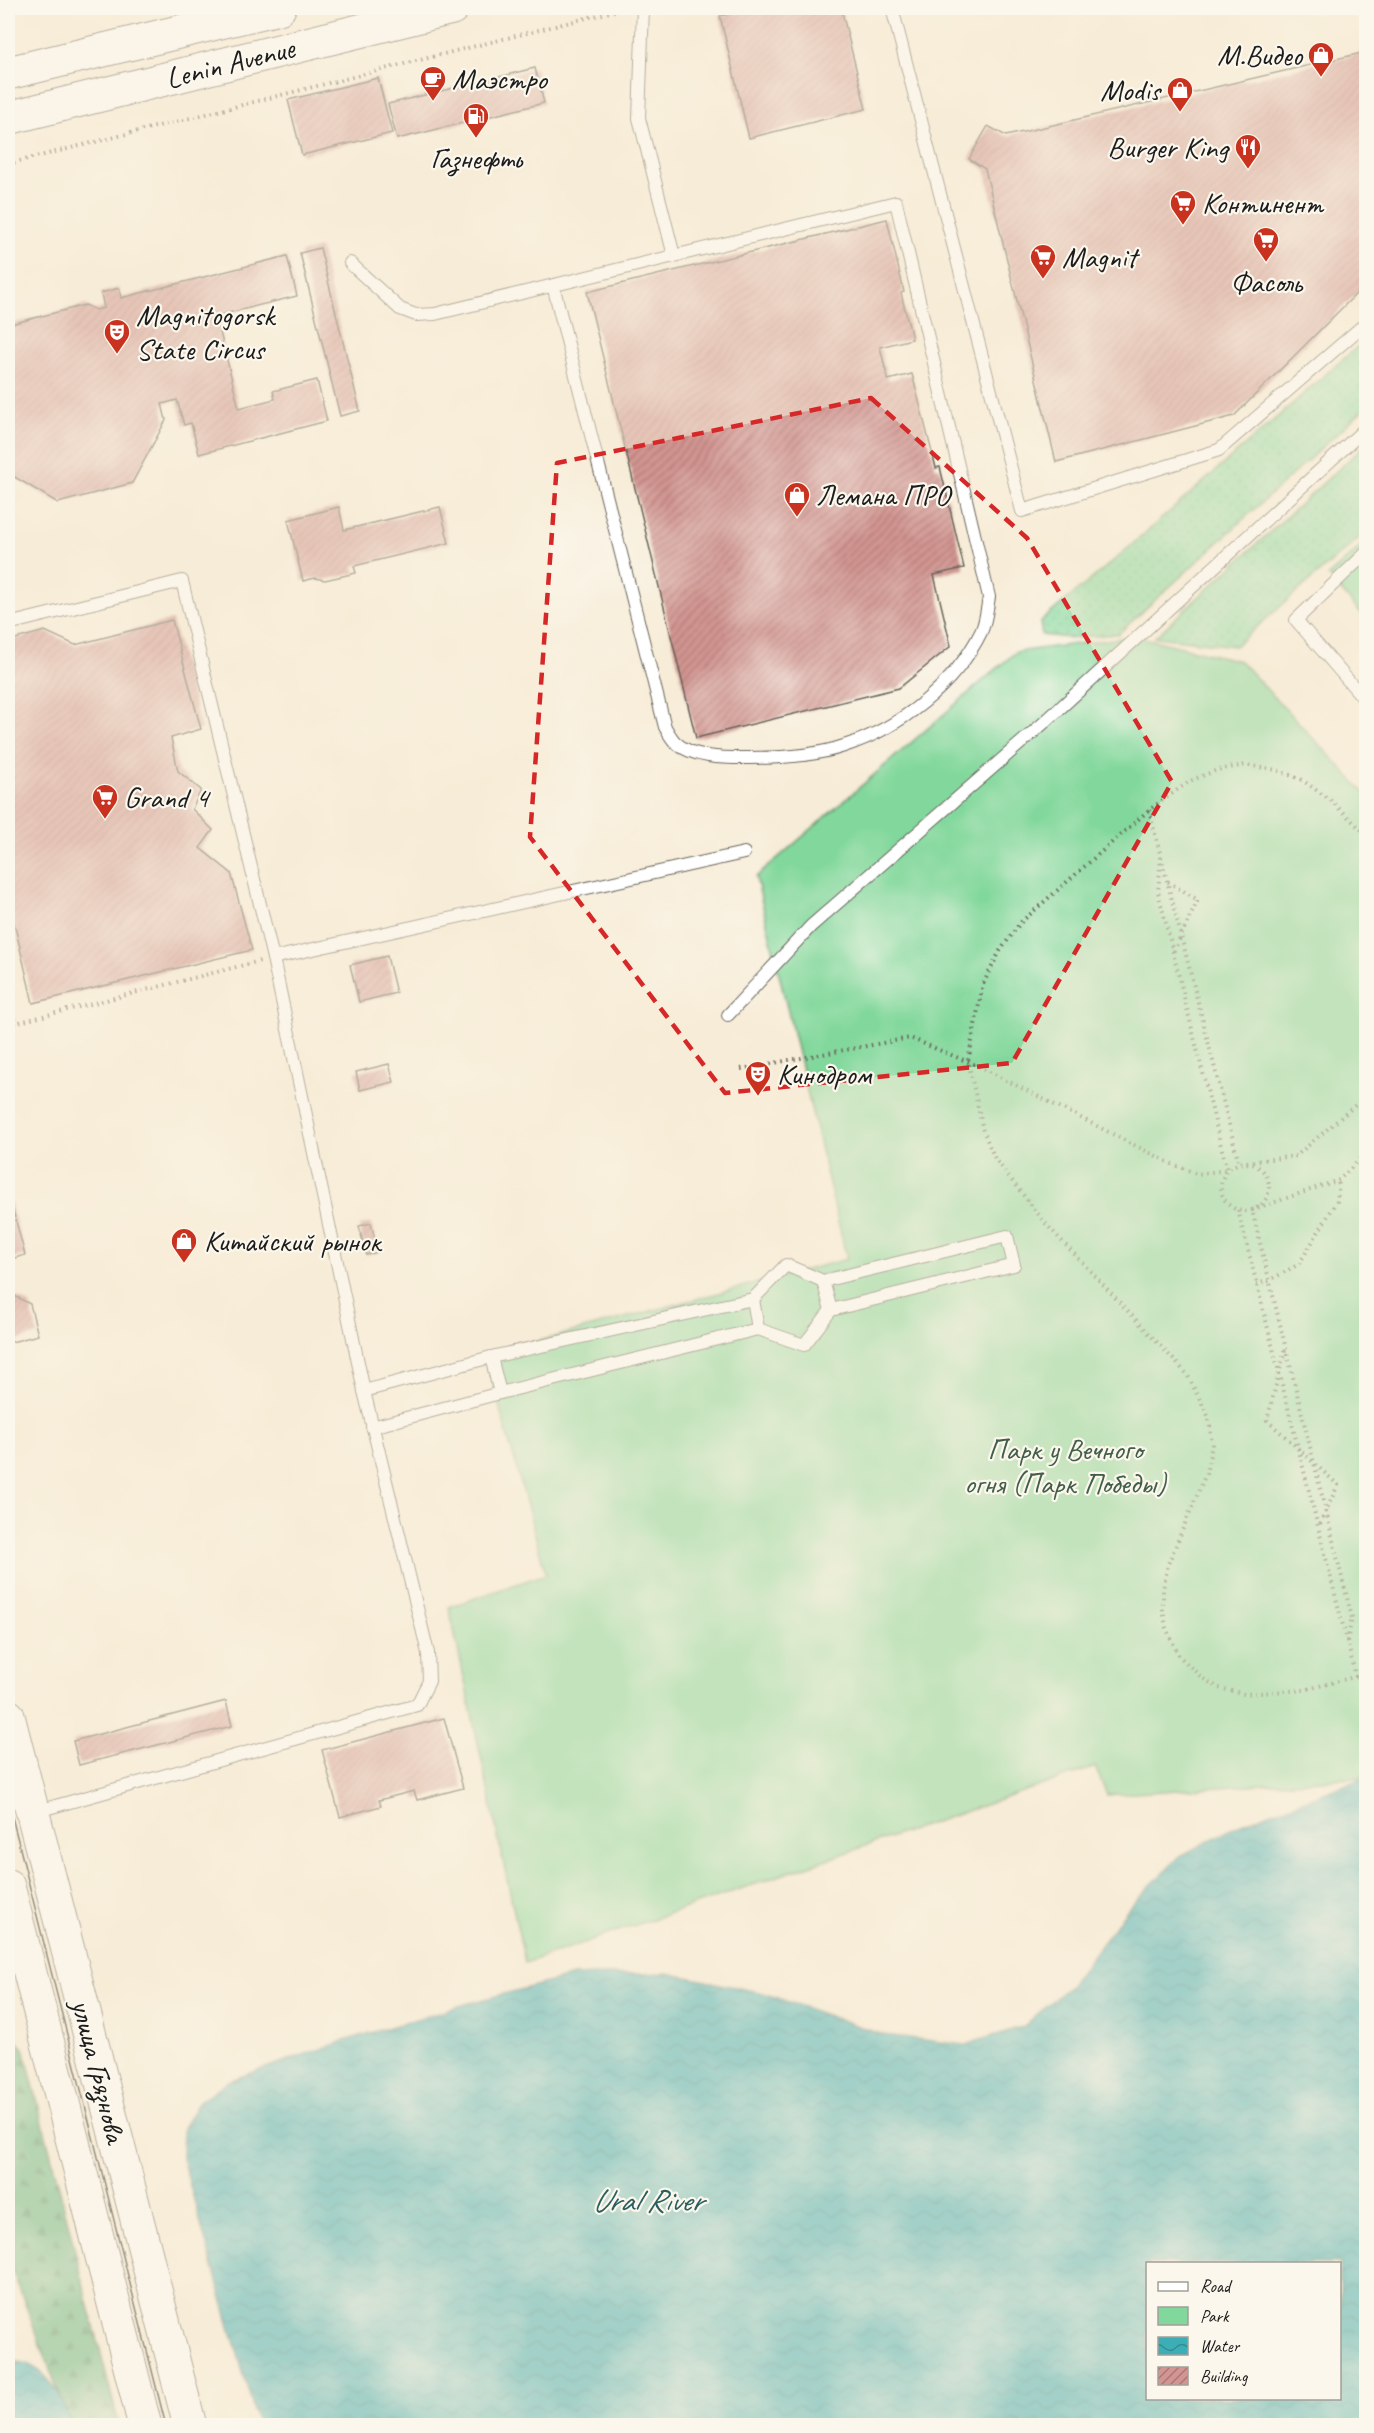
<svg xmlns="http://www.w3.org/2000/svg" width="1374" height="2433" font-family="Caveat,sans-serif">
	<defs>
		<pattern id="grass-dots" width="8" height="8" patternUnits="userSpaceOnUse" patternTransform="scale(1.5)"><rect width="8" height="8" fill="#82d89c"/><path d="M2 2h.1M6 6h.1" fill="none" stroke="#70b986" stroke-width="1.8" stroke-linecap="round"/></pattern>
		<pattern id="forest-firs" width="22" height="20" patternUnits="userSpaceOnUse" patternTransform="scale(1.5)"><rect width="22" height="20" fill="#69b884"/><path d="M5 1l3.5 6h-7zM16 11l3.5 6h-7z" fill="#56956b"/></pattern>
		<pattern id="water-waves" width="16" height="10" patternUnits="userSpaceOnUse" patternTransform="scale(1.5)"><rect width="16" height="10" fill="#3daeb5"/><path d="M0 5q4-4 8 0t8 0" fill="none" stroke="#328d92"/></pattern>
		<pattern id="building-hatch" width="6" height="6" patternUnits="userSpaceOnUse" patternTransform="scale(1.5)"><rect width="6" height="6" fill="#d39591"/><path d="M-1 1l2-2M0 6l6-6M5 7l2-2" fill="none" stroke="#aa7976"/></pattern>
	</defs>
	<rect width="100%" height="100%" fill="#fbf7ec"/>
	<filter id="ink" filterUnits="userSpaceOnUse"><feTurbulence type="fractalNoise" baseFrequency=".0167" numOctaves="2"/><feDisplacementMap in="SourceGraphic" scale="12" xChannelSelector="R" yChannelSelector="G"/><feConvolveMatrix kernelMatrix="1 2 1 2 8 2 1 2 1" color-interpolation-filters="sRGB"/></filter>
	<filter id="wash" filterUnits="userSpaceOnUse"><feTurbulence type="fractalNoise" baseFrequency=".008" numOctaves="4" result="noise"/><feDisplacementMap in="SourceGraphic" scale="24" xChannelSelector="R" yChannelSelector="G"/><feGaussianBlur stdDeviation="1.35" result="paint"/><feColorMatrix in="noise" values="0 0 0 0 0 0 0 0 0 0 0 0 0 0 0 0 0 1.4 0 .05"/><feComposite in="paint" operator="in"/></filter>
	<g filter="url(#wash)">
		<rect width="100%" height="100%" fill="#f7ecd7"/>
		<g fill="url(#grass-dots)" stroke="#4f7a5c" stroke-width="1.5">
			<polygon points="1366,339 1366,407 1118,634 1070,638 1042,635 1040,622 1119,556"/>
			<polygon points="1366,444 1366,532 1235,646 1155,637"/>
		</g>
		<polygon fill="url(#forest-firs)" stroke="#426a50" stroke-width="1.5" points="8,2032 24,2048 119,2425 71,2425 8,2259"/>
		<g fill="#82d89c" stroke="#4f7a5c" stroke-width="1.5">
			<polygon points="1366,542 1366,619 1328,576"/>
			<polygon points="1136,636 1240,661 1366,794 1366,1777 1107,1795 1095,1767 525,1963 449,1607 546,1574 485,1355 847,1259 756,877 1016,652"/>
		</g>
		<g fill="url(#water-waves)" stroke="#2c6568" stroke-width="1.5" fill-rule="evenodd">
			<path d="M1366,1777v648h-1108l-76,-267 1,-30 16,-27 29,-20 116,-40 125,-38 104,-27 95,-3 95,20 121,42 81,10 59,-19 46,-41 60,-79 50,-50 63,-33zM1148,2264h192v134h-192z"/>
			<path d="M8,2361c36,-1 54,33 63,64h-63z"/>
		</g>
		<g id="blocks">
			<g fill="url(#building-hatch)">
				<polygon points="754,8 841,8 866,109 749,138 720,16"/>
				<polygon points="1366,52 1366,284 1234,416 1056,462 985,169 969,159 988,126 1006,136"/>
				<polygon points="535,68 544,103 397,139 388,104"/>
				<polygon points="378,78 392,133 302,155 288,100"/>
				<polygon points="887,219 904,292 901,293 912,339 880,347 888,380 912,374 936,468 940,467 964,568 934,575 951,646 899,688 696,738 587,292"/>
				<polygon points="320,248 360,411 340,416 300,253"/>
				<polygon points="287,256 297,296 216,316 239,408 275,399 273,391 317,380 327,421 199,454 191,423 184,425 177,400 162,404 166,420 132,483 58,503 8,473 8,330 11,324 85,305 96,310 104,308 101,293 119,288 121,298"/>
				<polygon points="339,507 344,530 440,507 449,543 354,566 356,573 325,580 315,578 303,581 288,520"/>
				<polygon points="172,620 201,729 171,738 178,771 201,790 192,809 213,830 200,848 231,873 252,950 33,1003 8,897 8,641 45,631 75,645"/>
				<polygon points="387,956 396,993 359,1002 350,965"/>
				<polygon points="389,1064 394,1082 360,1090 356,1072"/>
				<polygon points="8,1191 25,1255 8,1260"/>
				<polygon points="371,1223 378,1252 366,1255 359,1226"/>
				<polygon points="11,1294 30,1304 38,1335 8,1343 8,1300"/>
				<polygon points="226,1701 232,1726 79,1765 73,1741"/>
				<polygon points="444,1718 463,1788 417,1800 414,1791 379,1800 381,1806 340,1817 322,1750"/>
			</g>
		</g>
	</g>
	<g filter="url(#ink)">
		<use href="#blocks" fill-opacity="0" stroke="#69655d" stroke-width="1.5"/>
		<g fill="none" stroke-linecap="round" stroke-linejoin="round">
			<g stroke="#69655d" stroke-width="14">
				<g id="service">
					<polyline points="8,8 10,8"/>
					<polyline points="643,8 639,118 674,256"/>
					<polyline points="892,8 1022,511 1219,450 1366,323"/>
					<path d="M350,263l50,46 16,6 19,-1 461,-112 93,395c-2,11 -3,25 -8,35 -26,53 -81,96 -137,114 -29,10 -64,12 -95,12 -22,0 -56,1 -74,-16 -4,-4 -7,-10 -10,-15l-112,-442"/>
					<polyline points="1366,553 1296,620 1366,701"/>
					<polyline points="8,624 182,581 273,958 744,853"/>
					<polyline points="728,1015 811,926 1046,721 1366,428"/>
					<polyline points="823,1281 831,1310"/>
					<polyline points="753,1299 758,1329"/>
					<polyline points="491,1357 500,1393"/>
					<polyline points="364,1391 491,1357 753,1299 786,1265 823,1281 1007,1236 1014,1265 831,1310 804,1345 758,1329 500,1393 372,1427"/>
					<polyline points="34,1812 417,1705 429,1681 428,1653 364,1391 273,958"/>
				</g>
			</g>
			<g stroke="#69655d" stroke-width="35">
				<g id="secondary">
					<polyline points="8,73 279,8"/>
					<polyline points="8,118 452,8"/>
				</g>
			</g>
			<g stroke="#69655d" stroke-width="35">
				<g id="primary">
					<polyline points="8,1716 190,2426"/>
					<polyline points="8,1886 145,2426"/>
				</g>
			</g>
			<g stroke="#69655d" stroke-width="4" stroke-dasharray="1.5 4.5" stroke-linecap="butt">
				<polyline points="8,164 626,8"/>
				<polyline points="1149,810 1239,1163 1296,1156 1366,1096"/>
				<polyline points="1366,834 1329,799 1302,780 1277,770 1246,765 1217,770 1190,781 1149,810 1020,923 1000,951 983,984 968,1061 983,1130 995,1159 1046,1224 1187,1374 1209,1418 1212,1445 1206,1474 1168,1564 1163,1589 1163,1609 1166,1628 1179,1656 1202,1678 1219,1688 1244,1694 1304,1690 1366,1674"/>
				<polyline points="1168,882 1198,900 1174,951"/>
				<polyline points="8,995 15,1024"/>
				<polyline points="8,1025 260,961"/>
				<polyline points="741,1069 910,1038 978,1066 1170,1163 1197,1174 1227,1170 1158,892 1161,857"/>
				<circle cx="1245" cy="1187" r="24"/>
				<polyline points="1238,1210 1356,1677"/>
				<polyline points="1256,1284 1268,1281 1299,1264 1337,1201 1339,1180"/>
				<polyline points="1285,1350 1267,1420 1338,1485 1319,1526"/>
				<polyline points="1347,1641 1352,1618 1252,1210 1339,1180 1366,1153"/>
			</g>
			<use href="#service" stroke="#fff" stroke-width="12"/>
			<use href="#secondary" stroke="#fff" stroke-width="33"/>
			<use href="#primary" stroke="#fff" stroke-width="33"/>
			<polyline stroke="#1c1c1c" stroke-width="1.5" points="8,1801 166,2426"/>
		</g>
	</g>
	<path d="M0 0H1374V2433H0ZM871,398l156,140 145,244 -160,281 -287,30 -195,-256 27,-374z" fill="#f7ecd7" fill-opacity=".55" fill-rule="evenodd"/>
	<path fill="none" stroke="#d62828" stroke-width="4.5" stroke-dasharray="12 8" stroke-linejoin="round" d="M871,398l156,140 145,244 -160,281 -287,30 -195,-256 27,-374z"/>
	<defs>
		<g id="shop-pin" transform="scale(1.35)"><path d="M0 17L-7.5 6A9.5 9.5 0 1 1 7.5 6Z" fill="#c8321e" stroke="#fbf7ec"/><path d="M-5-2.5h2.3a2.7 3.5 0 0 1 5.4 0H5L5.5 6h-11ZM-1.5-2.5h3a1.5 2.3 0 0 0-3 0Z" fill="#fff"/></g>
		<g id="cafe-pin" transform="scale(1.35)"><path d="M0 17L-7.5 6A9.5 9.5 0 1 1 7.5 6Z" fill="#c8321e" stroke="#fbf7ec"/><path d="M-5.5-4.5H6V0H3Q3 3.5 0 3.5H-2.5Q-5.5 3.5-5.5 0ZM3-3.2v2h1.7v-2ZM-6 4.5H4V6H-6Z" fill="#fff"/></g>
		<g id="fuel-pin" transform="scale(1.35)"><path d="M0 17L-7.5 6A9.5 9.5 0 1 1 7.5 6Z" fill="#c8321e" stroke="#fbf7ec"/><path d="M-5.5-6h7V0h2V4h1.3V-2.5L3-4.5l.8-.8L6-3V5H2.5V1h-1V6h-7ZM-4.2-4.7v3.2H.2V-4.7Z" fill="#fff"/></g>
		<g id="restaurant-pin" transform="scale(1.35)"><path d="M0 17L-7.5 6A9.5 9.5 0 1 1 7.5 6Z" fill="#c8321e" stroke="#fbf7ec"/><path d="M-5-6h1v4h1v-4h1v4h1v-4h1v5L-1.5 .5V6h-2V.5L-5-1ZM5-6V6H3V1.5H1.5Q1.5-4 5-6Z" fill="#fff"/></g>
		<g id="supermarket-pin" transform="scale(1.35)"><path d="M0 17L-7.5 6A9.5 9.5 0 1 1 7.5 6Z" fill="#c8321e" stroke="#fbf7ec"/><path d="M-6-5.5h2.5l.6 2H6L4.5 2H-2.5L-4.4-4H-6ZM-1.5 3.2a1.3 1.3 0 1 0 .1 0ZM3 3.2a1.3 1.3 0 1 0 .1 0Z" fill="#fff"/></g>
		<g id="theatre-pin" transform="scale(1.35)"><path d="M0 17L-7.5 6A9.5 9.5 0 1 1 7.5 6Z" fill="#c8321e" stroke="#fbf7ec"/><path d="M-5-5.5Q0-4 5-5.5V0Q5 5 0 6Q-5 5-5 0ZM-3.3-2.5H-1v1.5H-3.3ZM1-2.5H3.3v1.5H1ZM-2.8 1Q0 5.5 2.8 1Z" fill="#fff"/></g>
	</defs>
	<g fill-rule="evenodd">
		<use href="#shop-pin" x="1321" y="55"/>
		<use href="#cafe-pin" x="433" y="79"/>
		<use href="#shop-pin" x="1180" y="90"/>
		<use href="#fuel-pin" x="476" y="116"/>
		<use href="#restaurant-pin" x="1248" y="147"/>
		<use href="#supermarket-pin" x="1183" y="203"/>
		<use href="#supermarket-pin" x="1266" y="240"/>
		<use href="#supermarket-pin" x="1043" y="257"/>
		<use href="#theatre-pin" x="117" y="332"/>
		<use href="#shop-pin" x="797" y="495"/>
		<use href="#supermarket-pin" x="105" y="797"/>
		<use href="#theatre-pin" x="758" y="1074"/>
		<use href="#shop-pin" x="184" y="1241"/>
	</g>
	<g text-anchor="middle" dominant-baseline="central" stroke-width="4.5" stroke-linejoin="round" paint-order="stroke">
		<g font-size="30" fill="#1c1c1c" stroke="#fbf7ec" text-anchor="start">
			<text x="1302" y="55" text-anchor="end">М.Видео</text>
			<text x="452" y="79">Маэстро</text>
			<text x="1160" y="90" text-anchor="end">Modis</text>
			<text x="1228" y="147" text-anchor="end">Burger King</text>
			<text x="476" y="158" text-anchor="middle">Газнефть</text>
			<text x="1202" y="203">Континент</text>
			<text x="1062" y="257">Magnit</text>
			<text x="1266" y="282" text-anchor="middle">Фасоль</text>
			<text x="136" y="315">Magnitogorsk<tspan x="136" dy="34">State Circus</tspan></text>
			<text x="816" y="495">Лемана ПРО</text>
			<text x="124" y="797">Grand 4</text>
			<text x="777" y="1074">Кинодром</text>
			<text x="204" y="1241">Китайский рынок</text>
		</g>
		<g font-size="30" fill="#1c1c1c" stroke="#fbf7ec">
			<text transform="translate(230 63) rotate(-14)">Lenin Avenue</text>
			<text transform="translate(99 2071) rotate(76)">улица Грязнова</text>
		</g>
		<g font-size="30" fill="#405e49" stroke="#fbf7ec">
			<text x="1065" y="1449">Парк у Вечного<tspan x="1065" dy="34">огня (Парк Победы)</tspan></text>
		</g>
		<g font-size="32" font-style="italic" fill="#2b5e61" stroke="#fbf7ec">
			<text x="647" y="2200">Ural River</text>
		</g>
	</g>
	<rect width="1374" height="2433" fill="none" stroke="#fbf7ec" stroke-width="30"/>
	<rect x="1146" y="2262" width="195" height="138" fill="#fbf7ec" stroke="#a29f99" stroke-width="1.5"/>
	<rect x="1158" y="2282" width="30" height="9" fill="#ffffff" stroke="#a29f99" stroke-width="1.5"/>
	<text x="1200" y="2292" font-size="18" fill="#1c1c1c">Road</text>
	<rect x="1158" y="2307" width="30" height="18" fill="#82d89c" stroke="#a29f99" stroke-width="1.5"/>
	<text x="1200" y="2322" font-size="18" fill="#1c1c1c">Park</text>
	<rect x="1158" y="2337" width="30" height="18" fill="url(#water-waves)" stroke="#a29f99" stroke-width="1.5"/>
	<text x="1200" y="2352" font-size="18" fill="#1c1c1c">Water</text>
	<rect x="1158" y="2367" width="30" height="18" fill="url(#building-hatch)" stroke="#a29f99" stroke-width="1.5"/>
	<text x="1200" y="2382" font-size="18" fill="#1c1c1c">Building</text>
</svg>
